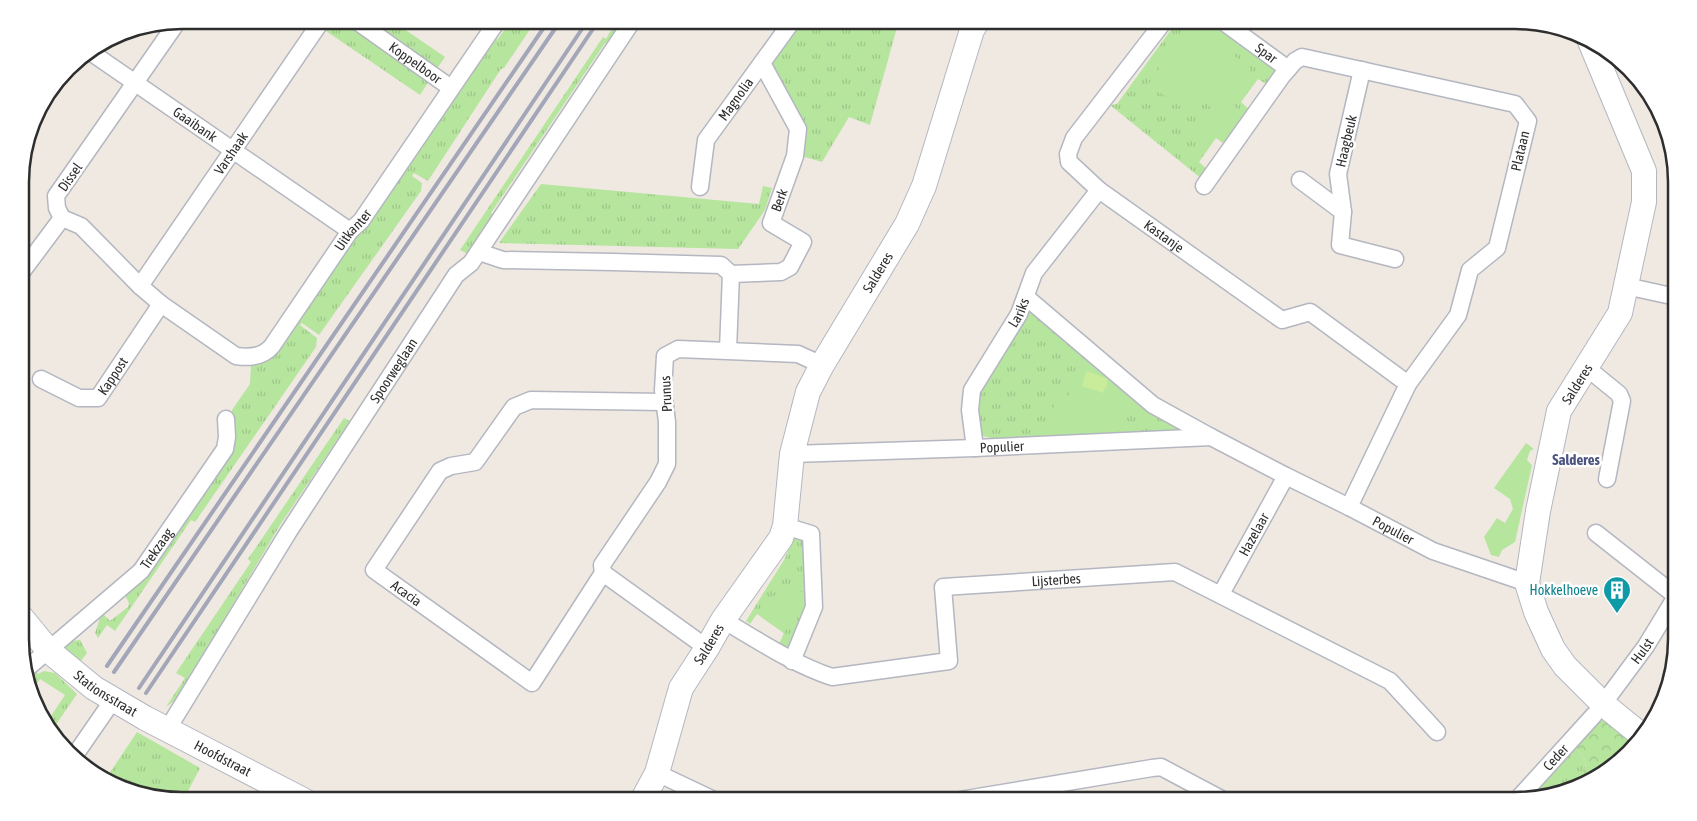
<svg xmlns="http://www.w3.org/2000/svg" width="1697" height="821" font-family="'Asap Condensed',sans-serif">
	<defs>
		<pattern id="grass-tufts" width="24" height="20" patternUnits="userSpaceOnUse" patternTransform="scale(1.25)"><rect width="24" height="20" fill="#b6e59e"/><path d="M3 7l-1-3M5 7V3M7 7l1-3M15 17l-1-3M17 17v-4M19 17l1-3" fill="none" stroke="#9dc588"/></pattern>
		<pattern id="forest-crowns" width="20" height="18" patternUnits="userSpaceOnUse" patternTransform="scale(1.25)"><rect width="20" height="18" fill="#b6e59e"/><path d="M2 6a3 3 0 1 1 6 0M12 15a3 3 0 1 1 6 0" fill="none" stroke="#9dc588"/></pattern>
	</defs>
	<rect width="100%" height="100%" fill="#efe9e1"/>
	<g fill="url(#grass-tufts)">
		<polygon points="340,20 429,81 420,95 323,29 327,24"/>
		<polygon points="363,20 391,20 445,57 436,70"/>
		<polygon points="511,20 534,20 531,28 504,68 501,69 428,181 414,173 412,176 422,183 421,191 319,335 302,323 300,325 317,338 316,347 195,522 191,520 115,631 107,625 98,638 95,633 101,615 104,615 110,621 128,607 129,603 125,595 227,456 232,410 250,384 251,365 491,41 498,39"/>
		<polygon points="617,20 625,20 609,45 605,43 491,213 494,215 468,254 460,250 603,37 606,39"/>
		<polygon points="796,20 899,20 870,125 849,117 822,162 798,155 797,116 770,59"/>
		<polygon points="1178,20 1213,20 1274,68 1275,73 1268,85 1258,79 1241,102 1251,111 1226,145 1216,138 1199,162 1209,171 1202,179 1110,105 1117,104"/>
		<polygon points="541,184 759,204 763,186 772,188 765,210 738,249 499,243"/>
		<polygon points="1027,308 1181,429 1018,440 1000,440 978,435 976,404 980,392"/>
		<polygon points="344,418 350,421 280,525 190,677 174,701 166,707 185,678 176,673 251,562 248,559"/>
		<polygon points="795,536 804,539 807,609 791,651 779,644 784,633 757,614 750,624 746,621 784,560"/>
		<polygon points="80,640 87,653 81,661 76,661 63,648 72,641"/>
		<polygon points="35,669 38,674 44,671 55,673 77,694 51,732 47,722 65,695 40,679 33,689 28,676"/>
		<polygon points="137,732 200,768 183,801 110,784 105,780"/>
		<polygon points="1576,746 1586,762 1582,782 1530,799"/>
	</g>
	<polygon fill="url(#forest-crowns)" points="1603,719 1635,739 1605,774 1582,782 1586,762 1576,746"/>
	<g fill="#b6e59e">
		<polygon points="1205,20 1230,39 1224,48 1251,69 1230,103 1244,114 1235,126 1226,120 1217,133 1213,132 1204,144 1192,136 1203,122 1206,124 1215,115 1204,97 1188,112 1148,84 1180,40 1185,44"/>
		<polygon points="1093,356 1131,390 1125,433 1046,438 1054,405 1068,396 1074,379"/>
		<polygon points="1526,443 1534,449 1530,451 1527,460 1532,465 1515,542 1502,550 1499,557 1491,555 1484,537 1497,518 1505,523 1513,509 1510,499 1494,488"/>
		<polygon points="778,590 792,599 798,590 807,596 784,633 761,617"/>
	</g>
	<polygon fill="#c9ec9a" points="1087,371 1108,379 1106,389 1105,388 1103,393 1082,386 1084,381 1083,380"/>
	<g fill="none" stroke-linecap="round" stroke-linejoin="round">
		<g stroke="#b4b7c1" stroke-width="19">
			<g id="street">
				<path id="s1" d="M355,20l96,68"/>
				<path id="s2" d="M1165,20l-91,118 -6,16 1,8 30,28 183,130 28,-8 98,72"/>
				<path id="s3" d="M1221,20l67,49"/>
				<path id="s4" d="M178,21l-122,175 1,12 5,10 19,8 59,60 21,18 75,52c13,2 27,1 36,-10l78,-115 11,-10 137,-201"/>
				<path id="s5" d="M89,51l261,180"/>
				<polyline points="1362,70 1338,174 1343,212 1340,245 1395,259"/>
				<polyline points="1300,180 1343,212"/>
				<polyline points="1204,186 1282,76 1295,61 1302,57 1515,104 1528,121 1497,248 1470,270 1458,315 1408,384 1349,507"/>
				<path id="s6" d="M700,187l6,-47 87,-120"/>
				<polyline points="479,252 503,260 613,262 721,265 731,274 728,350"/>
				<polyline points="21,273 62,218"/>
				<path id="s7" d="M731,274l50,-2 9,-5 13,-25 -32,-19 24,-67 3,-27 -36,-66"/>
				<path id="s8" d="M140,286l182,-266"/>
				<polyline points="1626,286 1676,297"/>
				<polyline points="1026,297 1153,405 1211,437"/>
				<polyline points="1587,368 1619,394 1622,401 1607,479"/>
				<path id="s9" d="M41,379l38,19h19l63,-94"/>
				<path id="s10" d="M664,402l-133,-2 -17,7 -39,55 -24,4 -11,5 -66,99 158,113 71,-110 104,75"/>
				<path id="s11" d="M975,448l-5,-38 2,-20 47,-76 15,-41 65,-83"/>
				<path id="s12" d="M792,454l183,-6 236,-11 75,39 63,31 84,44 94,32"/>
				<polyline points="785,526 811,534 814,607 792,661"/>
				<polyline points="1596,533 1676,596"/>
				<polyline points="603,573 602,565 658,482 667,464 667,422 663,390 665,356 678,349 798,354 822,365"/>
				<path id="s13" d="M1221,594l65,-118"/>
				<path id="s14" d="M723,620c36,21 70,44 109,57l117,-16 -6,-74 232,-15 215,109 47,51"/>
				<path id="s15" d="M25,670l116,-99 84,-122 2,-12 -1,-18"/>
				<path id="s16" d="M1603,704l43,-58 31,-51"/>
				<path id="s17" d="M167,730l122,-199 167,-256 15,-12 162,-243"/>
				<polyline points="75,755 113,700"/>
				<polyline points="657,773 716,801"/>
				<polyline points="954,801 1152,768 1161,767 1225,801"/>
				<path id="s18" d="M1516,801l78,-86"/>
			</g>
		</g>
		<g stroke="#b4b7c1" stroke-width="26">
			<g id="secondary">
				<polyline points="1589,39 1644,171 1644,202 1620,313 1559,411 1538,511 1527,583 1536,612 1553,649 1565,666 1603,704 1640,734"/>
				<path id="s19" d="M21,617l28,34 45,37 51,30 160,83"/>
				<path id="s20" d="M642,801l15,-28 24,-85 26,-40 16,-28 58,-82 4,-12 7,-72 16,-62 14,-27 85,-141 17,-38 48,-156 6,-10"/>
			</g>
		</g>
		<use href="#street" stroke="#fff" stroke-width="16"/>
		<use href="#secondary" stroke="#fff" stroke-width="24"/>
		<g stroke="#a3a6b8" stroke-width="4">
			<polyline points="107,666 549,20"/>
			<polyline points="114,672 561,20"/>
			<polyline points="139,688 588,20"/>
			<polyline points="146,693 599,20"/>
		</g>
	</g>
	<defs>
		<g id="building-pin" transform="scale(1.4375)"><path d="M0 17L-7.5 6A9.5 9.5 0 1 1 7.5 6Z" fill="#0f9aa8" stroke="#fff"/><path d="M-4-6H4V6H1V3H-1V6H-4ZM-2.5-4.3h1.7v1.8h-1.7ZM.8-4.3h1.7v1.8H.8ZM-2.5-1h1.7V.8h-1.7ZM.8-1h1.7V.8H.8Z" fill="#fff"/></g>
	</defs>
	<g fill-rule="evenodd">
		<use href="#building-pin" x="1617" y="590"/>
	</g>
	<g text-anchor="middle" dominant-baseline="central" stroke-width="5" stroke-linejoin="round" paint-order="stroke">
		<g font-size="14" fill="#2e2e2e" stroke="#fff">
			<text stroke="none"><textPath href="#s3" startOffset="56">Spar</textPath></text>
			<text stroke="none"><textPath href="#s1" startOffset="74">Koppelboor</textPath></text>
			<text stroke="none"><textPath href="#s6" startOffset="98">Magnolia</textPath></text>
			<text stroke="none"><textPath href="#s5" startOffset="129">Gaaibank</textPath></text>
			<text transform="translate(1346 141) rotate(-77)">Haagbeuk</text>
			<text transform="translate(1520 151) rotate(-77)">Plataan</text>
			<text stroke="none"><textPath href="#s8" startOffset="161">Varshaak</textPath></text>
			<text transform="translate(70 177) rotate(-55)">Dissel</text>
			<text stroke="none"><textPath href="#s7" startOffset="150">Berk</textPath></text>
			<text stroke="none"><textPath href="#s4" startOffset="641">Uitkanter</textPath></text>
			<text stroke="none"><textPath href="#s2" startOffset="295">Kastanje</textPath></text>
			<text stroke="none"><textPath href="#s20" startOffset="588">Salderes</textPath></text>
			<text stroke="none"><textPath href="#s11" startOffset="149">Lariks</textPath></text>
			<text stroke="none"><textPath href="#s17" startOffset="425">Spoorweglaan</textPath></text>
			<text stroke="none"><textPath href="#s9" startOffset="88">Kappost</textPath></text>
			<text transform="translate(1577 384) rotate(-58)">Salderes</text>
			<text transform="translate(666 394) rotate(-93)">Prunus</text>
			<text stroke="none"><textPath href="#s12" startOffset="210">Populier</textPath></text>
			<text stroke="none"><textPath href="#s12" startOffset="624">Populier</textPath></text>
			<text stroke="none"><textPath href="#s13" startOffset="68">Hazelaar</textPath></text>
			<text stroke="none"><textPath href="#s15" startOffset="180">Trekzaag</textPath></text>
			<text stroke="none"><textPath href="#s14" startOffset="429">Lijsterbes</textPath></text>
			<text stroke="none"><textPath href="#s10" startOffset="414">Acacia</textPath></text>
			<text stroke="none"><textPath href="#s20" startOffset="172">Salderes</textPath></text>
			<text stroke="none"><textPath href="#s16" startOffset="66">Hulst</textPath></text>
			<text stroke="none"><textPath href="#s19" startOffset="115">Stationsstraat</textPath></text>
			<text stroke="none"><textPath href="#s19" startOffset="249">Hoofdstraat</textPath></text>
			<text stroke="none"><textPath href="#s18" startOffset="59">Ceder</textPath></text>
		</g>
		<g font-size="14" fill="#0d838f" stroke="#fff" text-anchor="end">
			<text x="1598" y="590">Hokkelhoeve</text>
		</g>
		<g font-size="15" font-weight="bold" fill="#4d5680" stroke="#fff">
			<text x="1576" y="459">Salderes</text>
		</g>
	</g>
	<path d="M0 0H1697V821H0ZM182 29H1515A153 153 0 0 1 1668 182V639A153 153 0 0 1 1515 792H182A153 153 0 0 1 29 639V182A153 153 0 0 1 182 29Z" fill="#fff" fill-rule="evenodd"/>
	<path fill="none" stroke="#2e2e2e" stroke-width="2.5" d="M182 29H1515A153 153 0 0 1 1668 182V639A153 153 0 0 1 1515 792H182A153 153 0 0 1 29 639V182A153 153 0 0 1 182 29Z"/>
</svg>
